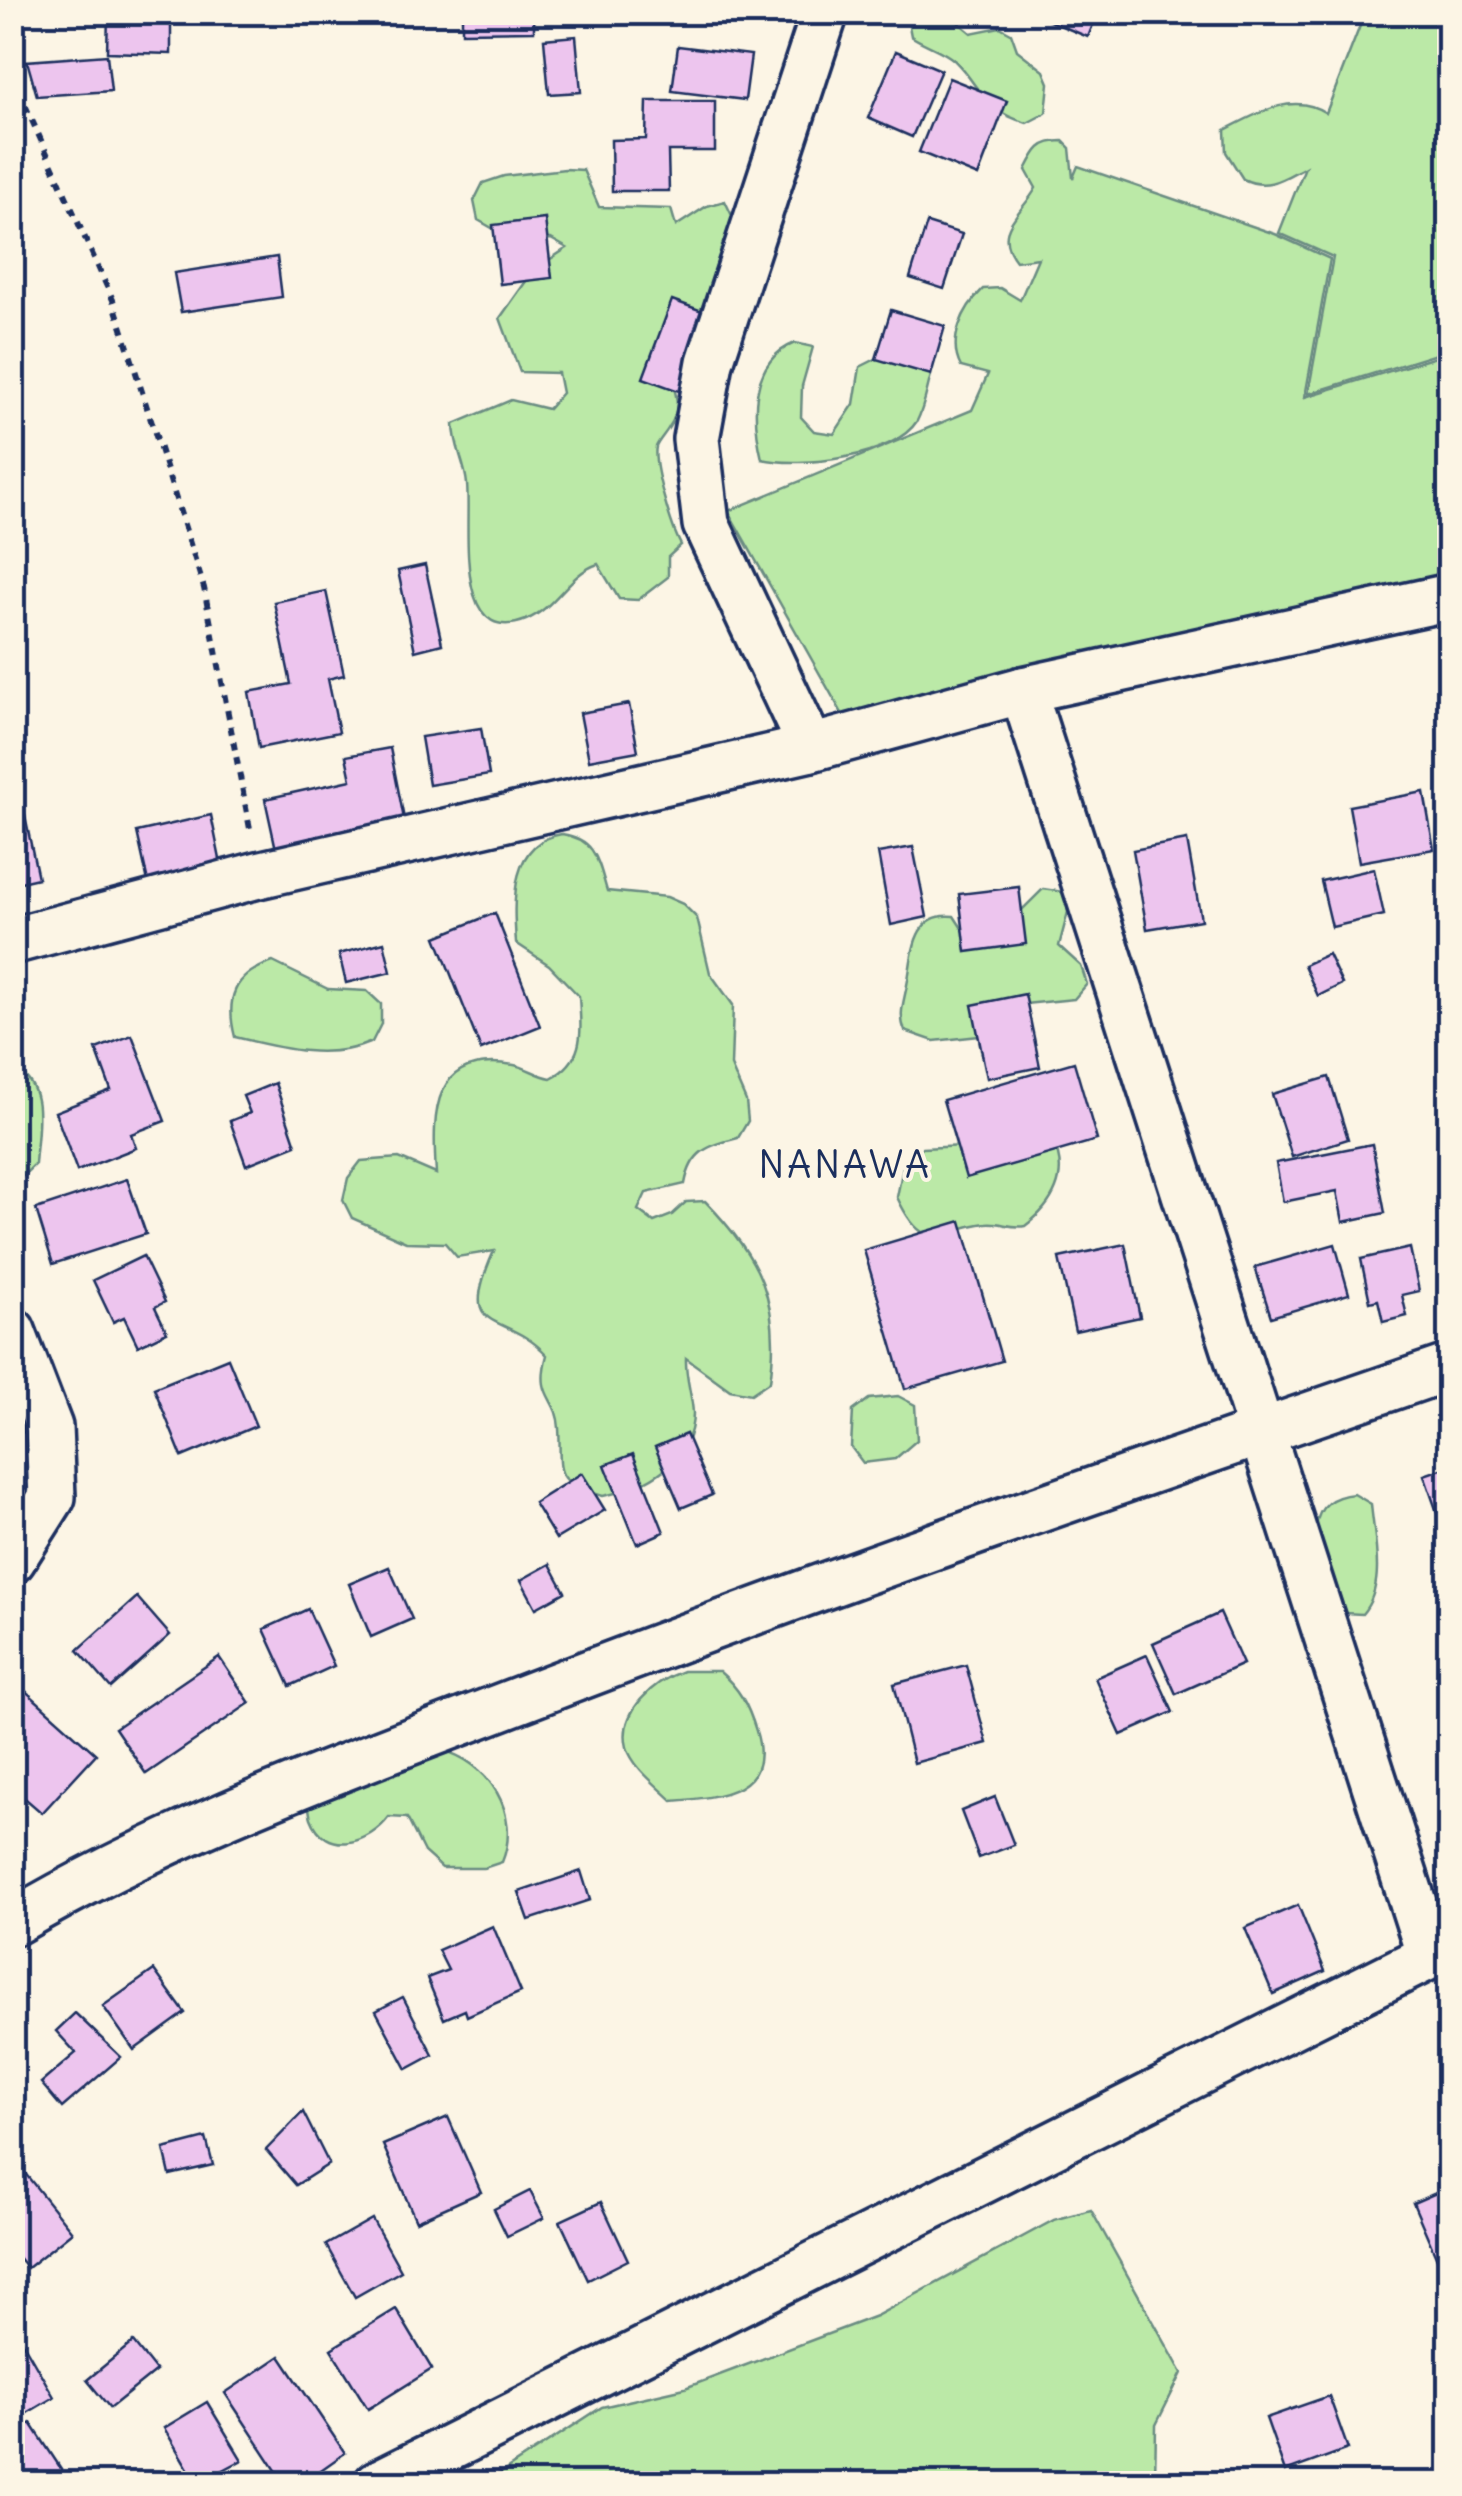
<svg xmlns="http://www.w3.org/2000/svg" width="1462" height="2496" font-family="Delius,sans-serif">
	<rect width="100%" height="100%" fill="#fcf5e5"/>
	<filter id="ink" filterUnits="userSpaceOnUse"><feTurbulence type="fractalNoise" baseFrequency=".01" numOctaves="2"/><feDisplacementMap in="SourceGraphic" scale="20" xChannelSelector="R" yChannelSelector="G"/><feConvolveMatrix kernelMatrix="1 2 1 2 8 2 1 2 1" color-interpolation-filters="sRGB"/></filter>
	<g filter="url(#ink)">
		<g fill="#bbe9a7" stroke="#6b8c82" stroke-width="2.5">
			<path d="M913,13h34l24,20 29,-6 11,6 6,17 27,21 5,12 -3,30 -19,10c-48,-14 -45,-36 -73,-63 -11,-10 -30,-15 -43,-24l-4,-20z"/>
			<path d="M1365,13h48l36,8v329l-141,44 25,-137 -54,-24 26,-66c-21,11 -37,24 -62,12l-17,-27 -1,-22c31,-16 68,-39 101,-17z"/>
			<path d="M1063,141l7,7 3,30 5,-12 197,68 55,25 -25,138 144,-44v252l-588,142 -133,-236 244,-101 16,-36 -27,-7c-14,-26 2,-59 22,-78l17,-1 20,12 18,-42 -22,3c-25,-32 6,-47 20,-73l-10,-18c10,-20 14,-29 37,-29z"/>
			<path d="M565,169l18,1 16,37 72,2 5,17 31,-20 18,-5 31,65 -92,95c9,24 21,44 5,66 -3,6 -11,14 -13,20 -4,17 16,82 25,98l-13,12v20l-30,23 -19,-1 -21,-35c-30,10 -41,43 -72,56 -74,29 -55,-97 -59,-136 -2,-22 -13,-38 -13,-60l57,-24 37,9 14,-16 -4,-20 -38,-1 -20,-54 34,-48 33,-22 -16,-9 -38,1 -35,-20 -4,-19 9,-18 21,-7z"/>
			<path d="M795,343l18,4 -11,39 -1,31 13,14 20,3 20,-30 6,-37 16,-8 44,-1 11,17c-4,14 -7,33 -14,46 -23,37 -118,47 -155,38 -10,-42 -13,-98 33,-116z"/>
			<path d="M562,834c34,5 36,27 45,57l60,6 16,7 14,14 13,55 23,32 -2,61 15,35 2,20 -10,17c-31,8 -47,13 -53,46l-39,9 -8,17 16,12 18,-7 14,-13 19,-1c54,55 77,102 65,180l-19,13 -21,-4 -44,-32c-1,19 6,36 7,55 0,49 -47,74 -90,83 -53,-15 -41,-24 -44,-68 -2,-33 -24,-29 -12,-73 -44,-47 -92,-16 -53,-104l-37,6 -12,-14 -39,-1 -54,-24 -9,-18 5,-22 13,-17 38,-3 37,16c-4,-63 -4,-123 78,-109 12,2 24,11 37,13 35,-18 30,-47 28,-82l-30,-31 -33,-22c-3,-43 -6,-101 46,-109z"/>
			<path d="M1043,889l21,3 4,20 -9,34 22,20 6,18 -13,15 -69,7 -26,30 -45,5 -29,-10c-7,-16 -1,-29 2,-46 6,-28 4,-74 47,-69l11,17 57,-23z"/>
			<path d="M273,962l55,27 39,2 14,13v20l-9,18c-44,19 -92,6 -137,-5 -10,-39 -1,-63 38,-75z"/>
			<path d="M13,1068c36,17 24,62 22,96l-22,22z"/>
			<path d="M1053,1142c17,33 0,63 -28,84 -14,3 -25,-5 -39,-3 -46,5 -60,36 -89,-26l6,-30 19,-19z"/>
			<polygon points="898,1396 915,1405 917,1440 895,1459 863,1463 851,1447 853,1411 869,1399"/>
			<path d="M1354,1494l17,10c3,36 16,81 -9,110l-18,-1 -16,-11c-8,-40 -34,-103 26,-108z"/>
			<path d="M683,1671h36c21,18 29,34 37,60 19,62 -37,66 -83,70 -15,-15 -41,-34 -46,-54 -9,-35 27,-66 56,-76z"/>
			<path d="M440,1750c48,10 82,64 62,112l-18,6h-42l-18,-16 -17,-34 -18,-1c-19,26 -63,41 -78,1 -4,-11 -2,-29 -3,-41z"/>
			<polygon points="1091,2210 1182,2373 1156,2425 1155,2483 467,2483 501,2473 602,2407 685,2388 876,2316 1054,2220"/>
		</g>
		<g fill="#edc5ee" stroke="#1b2f5e" stroke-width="2.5">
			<polygon points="462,12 534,12 534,31 462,32"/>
			<polygon points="1028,12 1098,12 1088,37"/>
			<polygon points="108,14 171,16 171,54 107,52"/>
			<polygon points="576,36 581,92 549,94 544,39"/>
			<polygon points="678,46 751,55 745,100 672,91"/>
			<polygon points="896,51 941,70 912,137 868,118"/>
			<polygon points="107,55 111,91 37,96 27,61"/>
			<polygon points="949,78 1007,101 978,176 919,152"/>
			<polygon points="647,101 715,101 715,151 668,151 669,191 612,191 611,140 646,139"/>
			<polygon points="545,219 552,278 500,284 493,225"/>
			<polygon points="927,223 962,234 944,289 910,278"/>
			<polygon points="277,257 282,297 181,312 174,273"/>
			<polygon points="672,300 716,316 687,394 643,378"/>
			<polygon points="891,310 945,326 931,375 876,359"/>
			<polygon points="425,565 442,644 415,651 398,571"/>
			<polygon points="326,591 344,675 328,679 339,732 259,748 249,692 291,684 274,602"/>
			<polygon points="629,704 638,751 589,760 580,713"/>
			<polygon points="481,728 489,775 429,785 421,737"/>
			<polygon points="390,748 404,819 279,863 265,799 351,780 346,756"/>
			<polygon points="16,773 38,878 12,884 12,774"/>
			<polygon points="1424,792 1434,849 1359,862 1349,806"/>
			<polygon points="211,815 224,879 151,895 137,832"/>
			<polygon points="1187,840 1201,920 1147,929 1133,850"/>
			<polygon points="913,847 927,917 891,925 878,853"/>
			<polygon points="1374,869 1384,915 1332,927 1321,881"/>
			<polygon points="1019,887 1026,944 966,952 959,894"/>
			<polygon points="495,913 540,1026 481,1050 436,937"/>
			<polygon points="384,942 391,972 346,983 339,954"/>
			<polygon points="1328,954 1342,984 1318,996 1304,965"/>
			<polygon points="1025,994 1040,1067 987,1078 972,1005"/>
			<polygon points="132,1035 165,1121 131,1134 136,1148 77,1171 55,1112 111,1090 96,1049"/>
			<polygon points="1074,1062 1097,1140 966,1178 943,1100"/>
			<polygon points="1329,1077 1348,1139 1292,1157 1272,1094"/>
			<polygon points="275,1083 296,1145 246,1165 230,1121 250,1113 243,1096"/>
			<polygon points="1372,1144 1385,1213 1343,1222 1337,1191 1283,1202 1276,1163"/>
			<polygon points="127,1179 146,1234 53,1264 36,1209"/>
			<polygon points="961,1221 1002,1361 905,1389 864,1250"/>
			<polygon points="1125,1244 1140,1317 1075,1331 1059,1258"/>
			<polygon points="1335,1244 1349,1294 1271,1317 1255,1267"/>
			<polygon points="1410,1248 1419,1291 1402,1295 1407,1316 1383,1322 1378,1300 1370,1302 1361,1259"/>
			<polygon points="143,1256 165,1302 155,1307 167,1332 138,1346 124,1317 113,1322 93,1280"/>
			<polygon points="228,1358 256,1426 182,1457 154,1388"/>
			<polygon points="28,1430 49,1478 12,1495 12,1437"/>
			<polygon points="686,1434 712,1495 681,1508 655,1447"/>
			<polygon points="633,1454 664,1532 637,1544 605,1465"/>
			<polygon points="1450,1466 1450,1514 1439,1518 1424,1475"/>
			<polygon points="582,1473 605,1510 556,1539 534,1503"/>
			<polygon points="550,1564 565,1592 536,1608 521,1580"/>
			<polygon points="389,1567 412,1619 371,1637 349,1584"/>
			<polygon points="137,1597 170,1635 111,1688 78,1650"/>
			<polygon points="308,1609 334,1666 290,1686 264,1629"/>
			<polygon points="1220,1613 1243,1664 1176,1694 1153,1643"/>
			<polygon points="1147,1655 1173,1712 1121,1735 1095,1678"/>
			<polygon points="219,1657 250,1703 146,1774 115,1728"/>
			<polygon points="966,1665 987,1743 914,1763 894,1684"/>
			<polygon points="20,1686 96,1754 42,1813 12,1787 12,1695"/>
			<polygon points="995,1797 1014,1845 979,1858 961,1811"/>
			<polygon points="581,1871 590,1900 529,1920 519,1892"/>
			<polygon points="1298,1905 1325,1971 1273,1994 1245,1928"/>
			<polygon points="493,1926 521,1992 467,2016 465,2010 444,2019 427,1978 448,1970 438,1950"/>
			<polygon points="154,1970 185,2013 134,2050 103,2006"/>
			<polygon points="403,1997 433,2055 407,2069 376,2011"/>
			<polygon points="75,2013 121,2057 62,2108 41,2083 76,2053 56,2031"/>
			<polygon points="303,2112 329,2164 296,2185 266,2150"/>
			<polygon points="448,2117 481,2192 416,2221 383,2145"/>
			<polygon points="206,2138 213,2165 170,2175 164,2149"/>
			<polygon points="16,2162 72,2232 27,2268 12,2250 12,2165"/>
			<polygon points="1450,2187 1450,2289 1413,2203"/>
			<polygon points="530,2191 544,2218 507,2236 494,2209"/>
			<polygon points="601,2202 628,2260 588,2280 560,2221"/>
			<polygon points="372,2219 401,2271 355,2297 326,2245"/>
			<polygon points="396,2309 432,2369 368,2409 331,2349"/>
			<polygon points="133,2342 156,2371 110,2408 87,2380"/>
			<polygon points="23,2343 54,2397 12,2422 12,2349"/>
			<polygon points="280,2356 345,2453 301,2484 285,2484 225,2393"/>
			<polygon points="1329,2396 1348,2449 1285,2472 1266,2418"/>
			<polygon points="207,2402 242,2460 197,2484 164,2428"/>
			<polygon points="31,2423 71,2484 12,2484 12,2435"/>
		</g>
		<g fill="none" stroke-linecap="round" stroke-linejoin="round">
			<g stroke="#1b2f5e" stroke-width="52">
				<g id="street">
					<polyline points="1023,690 1430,1956"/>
					<polyline points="811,748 706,524 696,439 710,362 825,12"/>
					<polyline points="12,941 258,875 811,748 1023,690 1450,597"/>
					<polyline points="12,1331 49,1427 52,1497 12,1560"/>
					<path d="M12,1923c165,-98 347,-161 525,-230 302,-116 607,-221 913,-326"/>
					<polyline points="377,2484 1450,1946"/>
				</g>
			</g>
			<polyline stroke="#1b2f5e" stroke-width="6" stroke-dasharray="8 8" stroke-linecap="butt" points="12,76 113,300 204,588 251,834"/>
			<use href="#street" stroke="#fcf5e5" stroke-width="45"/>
		</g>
	</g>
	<g text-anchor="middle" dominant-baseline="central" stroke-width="8" stroke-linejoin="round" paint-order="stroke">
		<g font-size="38" letter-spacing="2.5" fill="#1b2f5e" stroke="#fcf5e5">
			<text x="845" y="1164">NANAWA</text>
		</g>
	</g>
	<rect width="1462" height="2496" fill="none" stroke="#fcf5e5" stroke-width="50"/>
	<rect x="25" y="25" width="1412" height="2446" fill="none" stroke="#1b2f5e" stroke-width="4" filter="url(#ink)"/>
</svg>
